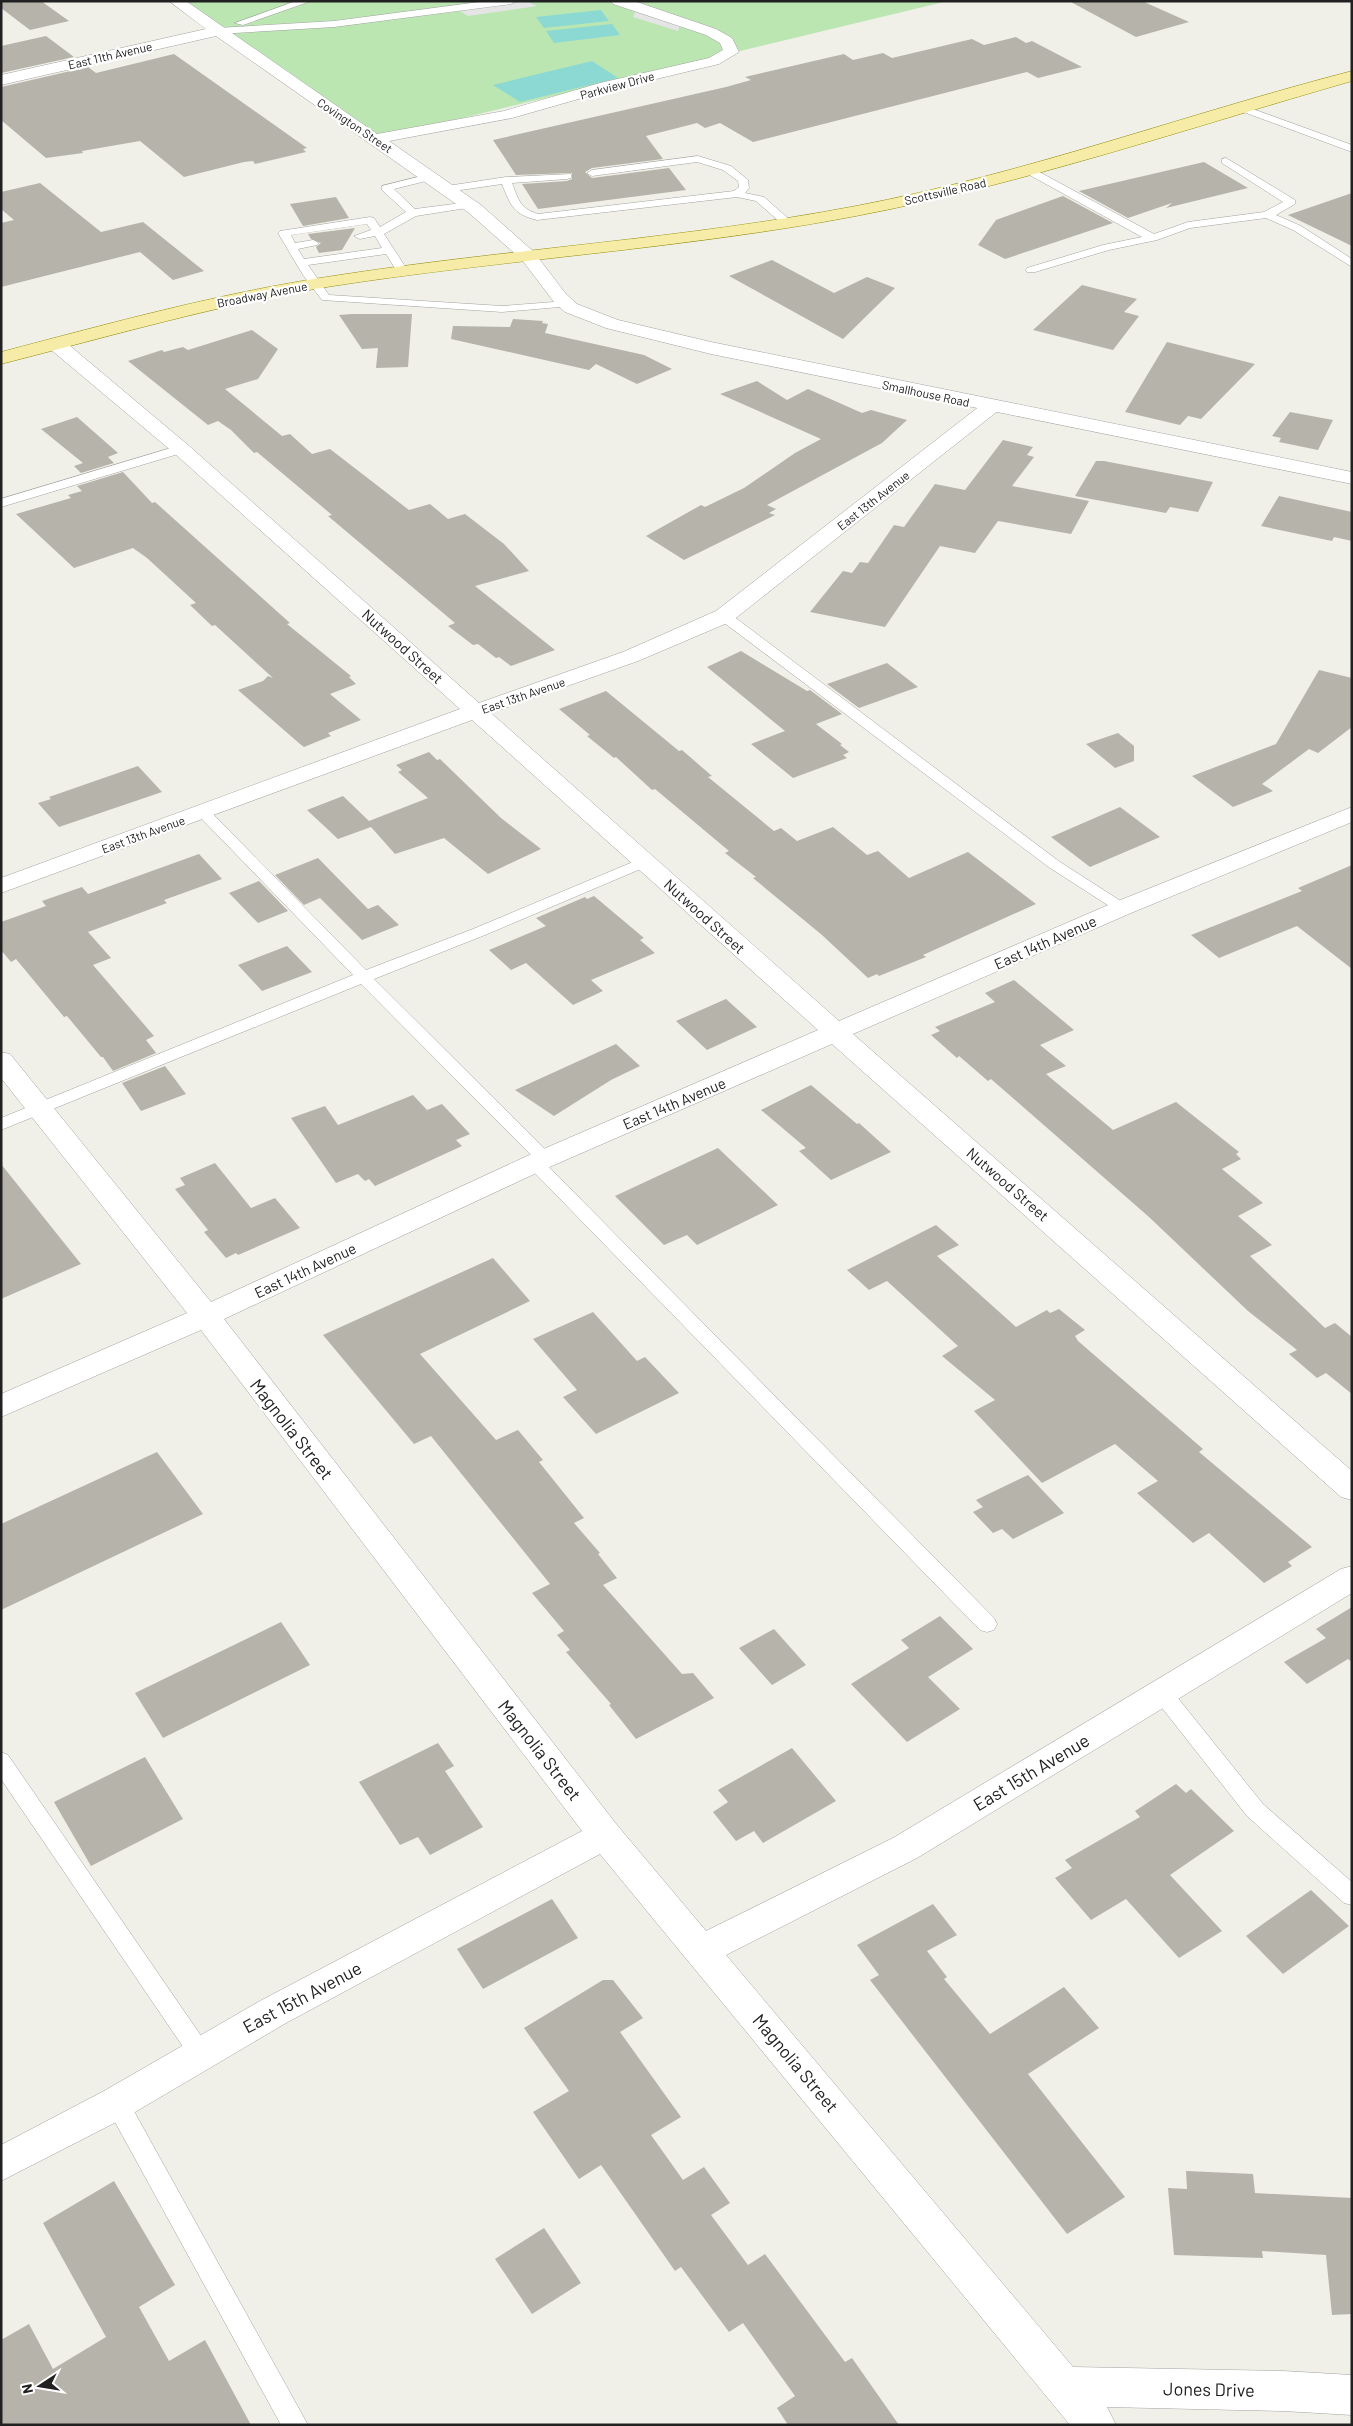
<svg xmlns="http://www.w3.org/2000/svg" width="1353" height="2426" font-family="Barlow,sans-serif">
	<rect width="100%" height="100%" fill="#f0f0e8"/>
	<polygon fill="#bbe6b2" points="176,1 948,1 375,139"/>
	<g fill="#8cd9d3">
		<polygon points="601,10 609,21 544,28 536,17"/>
		<polygon points="612,24 620,35 554,43 546,31"/>
		<polygon points="592,61 618,78 520,102 493,85"/>
	</g>
	<g fill="#e5e5e5">
		<polygon points="526,1 537,6 468,16 460,11"/>
		<polygon points="635,12 680,25 678,31 633,17"/>
	</g>
	<g fill="#b6b3aa">
		<polygon points="1,1 41,1 69,21 30,30 1,8"/>
		<polygon points="1069,1 1142,1 1189,22 1136,37"/>
		<polygon points="46,36 74,57 1,73 1,46"/>
		<polygon points="1016,37 1026,43 1032,41 1082,67 1038,78 1027,72 753,142 720,123 705,128 697,123 646,136 663,159 592,168 585,172 592,178 669,168 686,190 538,209 522,184 567,181 572,179 572,173 516,175 493,140 726,87 751,80 745,77 844,54 853,60 883,53 892,58 972,39 984,45"/>
		<polygon points="174,54 307,148 303,149 306,152 255,164 253,161 244,162 184,177 140,141 82,151 83,153 46,158 1,120 1,87 88,67 96,73"/>
		<polygon points="1204,162 1248,188 1166,208 1172,203 1128,218 1079,191"/>
		<polygon points="40,183 101,232 143,222 204,271 173,280 140,252 1,287 1,223 14,220 1,209 1,192"/>
		<polygon points="1352,193 1352,246 1288,215"/>
		<polygon points="1063,196 1113,223 1005,259 978,245 996,220"/>
		<polygon points="336,197 349,218 303,226 290,204"/>
		<polygon points="355,228 342,250 319,253 316,247 321,243 311,239 308,234"/>
		<polygon points="772,260 834,293 867,277 895,288 843,339 729,276"/>
		<polygon points="1082,285 1137,299 1124,312 1139,316 1113,350 1033,330"/>
		<polygon points="352,314 412,314 408,367 376,368 378,348 362,349 339,315"/>
		<polygon points="513,319 543,321 542,323 548,324 545,333 644,355 672,369 637,384 596,364 589,370 451,339 453,326 510,327"/>
		<polygon points="252,330 278,349 258,379 225,389 282,436 290,434 312,454 330,449 409,510 430,504 448,519 465,514 504,544 529,571 475,586 555,650 511,666 499,657 496,658 478,644 473,645 448,626 455,623 328,516 332,515 257,452 254,453 231,430 218,421 208,425 128,361 162,350 164,352 183,347 188,350"/>
		<polygon points="1167,342 1255,364 1201,419 1188,416 1180,425 1125,412"/>
		<polygon points="757,381 787,400 808,389 862,413 871,410 907,420 882,443 767,505 776,509 769,513 775,515 684,560 646,536 701,505 705,507 744,488 795,453 821,439 720,394"/>
		<polygon points="1290,412 1333,420 1318,450 1279,442 1281,438 1272,436"/>
		<polygon points="77,417 118,453 108,457 114,463 81,473 74,466 83,463 41,429"/>
		<polygon points="1003,440 1033,447 1027,455 1034,457 1012,486 1089,501 1071,534 998,521 975,553 940,546 885,627 810,612 843,571 852,573 860,562 868,563 894,525 904,527 935,484 965,490"/>
		<polygon points="1096,461 1104,461 1213,482 1198,512 1170,507 1166,513 1075,496"/>
		<polygon points="123,472 152,503 155,502 290,623 287,624 351,676 349,677 356,684 330,694 361,720 328,733 331,736 304,747 300,744 238,690 263,681 268,676 273,678 215,625 212,626 190,605 196,603 147,558 133,548 74,568 16,514 71,498 68,495 82,491 77,486"/>
		<polygon points="1279,496 1352,512 1352,541 1334,537 1332,541 1261,526"/>
		<polygon points="741,651 807,691 810,690 842,714 816,724 842,744 840,745 849,752 843,755 847,758 793,778 751,744 785,731 707,667"/>
		<polygon points="887,663 918,687 859,708 827,684"/>
		<polygon points="1319,670 1352,678 1352,727 1318,753 1309,749 1262,784 1273,791 1233,807 1192,776 1276,744"/>
		<polygon points="606,691 679,751 682,750 712,776 708,777 774,831 781,828 797,841 833,827 867,855 878,851 909,878 968,852 1036,904 923,955 926,957 879,976 877,974 868,978 822,935 753,878 756,877 725,853 729,851 655,789 652,790 616,757 614,758 587,736 590,735 559,709"/>
		<polygon points="1118,733 1134,746 1134,761 1115,768 1086,744"/>
		<polygon points="429,752 437,760 440,759 501,818 541,849 488,874 444,838 395,854 371,827 338,839 307,810 343,796 369,821 428,798 398,772 402,770 396,765"/>
		<polygon points="138,766 162,792 59,827 38,803 51,799 49,797"/>
		<polygon points="1120,807 1160,837 1090,867 1051,837"/>
		<polygon points="199,854 222,879 164,900 167,903 88,932 111,958 93,965 154,1036 146,1040 156,1053 113,1071 103,1057 101,1057 67,1016 64,1017 16,959 11,962 1,950 1,922 46,906 42,901 82,887 88,894"/>
		<polygon points="318,858 368,909 378,905 399,925 362,940 320,898 304,905 275,875"/>
		<polygon points="1352,865 1352,969 1297,926 1219,958 1191,935 1302,891 1298,888"/>
		<polygon points="259,881 288,911 258,923 229,893"/>
		<polygon points="594,896 644,938 640,940 655,953 591,980 603,991 573,1005 526,963 511,970 489,950 546,926 536,918 585,897 587,899"/>
		<polygon points="287,946 312,972 262,991 238,965"/>
		<polygon points="1014,980 1074,1030 1040,1045 1066,1066 1046,1074 1113,1130 1176,1102 1239,1152 1236,1154 1241,1159 1222,1169 1263,1203 1238,1216 1272,1245 1250,1256 1325,1328 1335,1323 1352,1337 1352,1394 1326,1373 1317,1378 1289,1354 1297,1350 1248,1311 1149,1217 991,1079 988,1081 959,1056 957,1058 931,1035 940,1031 935,1027 995,1002 985,993"/>
		<polygon points="726,999 757,1027 707,1050 676,1021"/>
		<polygon points="616,1044 640,1066 611,1080 554,1116 515,1090"/>
		<polygon points="165,1066 186,1094 141,1111 122,1083"/>
		<polygon points="811,1085 857,1124 859,1123 891,1152 831,1180 799,1151 806,1148 761,1110"/>
		<polygon points="413,1095 427,1110 442,1104 470,1134 456,1140 462,1146 375,1186 369,1179 365,1181 358,1174 336,1183 291,1118 325,1106 338,1125"/>
		<polygon points="718,1148 778,1205 697,1245 687,1235 664,1245 615,1196"/>
		<polygon points="215,1163 251,1208 275,1198 300,1228 238,1255 236,1253 226,1258 204,1232 208,1230 175,1189 185,1185 180,1178"/>
		<polygon points="1,1164 81,1264 1,1299"/>
		<polygon points="936,1225 959,1245 937,1256 1016,1327 1047,1310 1050,1313 1059,1309 1085,1330 1075,1336 1078,1341 1203,1449 1199,1452 1312,1547 1288,1562 1292,1566 1264,1583 1209,1533 1193,1543 1137,1493 1158,1481 1115,1444 1042,1483 974,1411 995,1400 942,1356 958,1346 887,1281 869,1290 847,1270"/>
		<polygon points="493,1258 530,1301 420,1354 496,1440 518,1430 543,1460 539,1462 584,1518 574,1523 600,1553 598,1554 617,1578 603,1585 682,1674 693,1673 714,1698 636,1739 609,1705 611,1704 566,1652 570,1650 557,1635 564,1631 532,1593 550,1584 431,1436 414,1444 323,1335"/>
		<polygon points="593,1312 637,1361 645,1357 679,1393 596,1434 563,1397 577,1390 533,1339"/>
		<polygon points="157,1452 203,1514 1,1610 1,1524"/>
		<polygon points="1028,1475 1064,1513 1013,1539 1002,1529 993,1533 973,1512 983,1507 976,1500"/>
		<polygon points="1352,1607 1352,1662 1348,1659 1307,1684 1284,1662 1326,1638 1316,1629"/>
		<polygon points="940,1616 973,1649 928,1677 960,1709 907,1742 851,1684 909,1648 901,1640"/>
		<polygon points="281,1622 310,1665 163,1738 135,1693"/>
		<polygon points="774,1629 806,1665 772,1685 739,1648"/>
		<polygon points="438,1743 454,1766 445,1771 483,1827 430,1855 418,1837 400,1845 359,1782"/>
		<polygon points="792,1748 836,1801 763,1843 754,1831 736,1841 713,1812 728,1802 718,1790"/>
		<polygon points="145,1757 183,1819 91,1866 54,1802"/>
		<polygon points="1176,1784 1186,1793 1191,1789 1234,1831 1170,1875 1222,1931 1179,1958 1126,1899 1091,1920 1055,1878 1072,1868 1065,1860 1140,1817 1135,1811"/>
		<polygon points="1311,1890 1349,1926 1283,1974 1246,1936"/>
		<polygon points="552,1899 578,1938 483,1989 457,1949"/>
		<polygon points="933,1904 957,1935 927,1951 947,1977 944,1979 990,2034 1064,1987 1099,2028 1028,2074 1125,2197 1067,2234 870,1980 879,1975 857,1945"/>
		<polygon points="603,1980 613,1980 643,2018 620,2032 681,2117 651,2135 683,2180 704,2167 730,2203 711,2215 748,2265 765,2254 845,2362 852,2358 899,2425 788,2425 777,2408 795,2396 743,2323 729,2332 681,2267 675,2271 601,2165 579,2179 533,2112 569,2091 524,2028"/>
		<polygon points="1186,2171 1253,2174 1255,2193 1352,2198 1352,2314 1332,2315 1326,2255 1262,2251 1263,2258 1174,2255 1168,2188 1187,2189"/>
		<polygon points="114,2181 175,2285 139,2307 169,2361 205,2340 251,2425 1,2425 1,2340 29,2324 53,2369 106,2337 43,2223"/>
		<polygon points="544,2228 581,2283 532,2314 495,2259"/>
	</g>
	<g fill="none" stroke-linecap="round" stroke-linejoin="round">
		<g stroke="#a2a2a2" stroke-width="1">
			<g id="service">
				<polygon points="296,1 311,1 243,25 235,23"/>
				<polygon points="487,1 516,1 511,4 334,27 218,34 213,31 218,28 334,21"/>
				<polygon points="1242,105 1352,145 1352,152 1238,110 1237,108"/>
				<path d="M698,156l33,10 17,14 1,8 -4,5 19,4 26,23v4h-8l-26,-23 -19,-4 -200,23c-24,-6 -26,-14 -35,-36l-55,8 -5,-3 5,-3 59,-9 65,-3v4l-4,1 -55,4c7,17 7,25 26,31l196,-23 5,-4 -1,-6 -15,-11 -26,-8 -105,14 -5,-3 5,-3z"/>
				<polygon points="1226,158 1295,200 1295,204 1276,215 1301,226 1352,259 1352,267 1293,230 1266,218 1190,228 1157,240 1109,250 1035,272 1027,272 1025,270 1027,268 1103,245 1142,237 1024,172 1024,168 1032,168 1154,234 1188,222 1264,212 1283,202 1222,163 1222,159"/>
				<path d="M430,174l5,3 -1,2 -40,10 21,20 54,-7 5,3 -1,2 -57,9 -32,18 24,37 -2,2h-8l-12,-19 -78,11 21,30 173,11 65,-5 4,1v4l-69,6 -180,-12 -19,-25 -25,-42 2,-2 90,-14 4,1 6,9 26,-15 -24,-22v-4zM367,224l4,6 -17,6 6,3 15,-3 7,12 -78,11 -6,-10 19,-4 2,-2 -6,-3 -18,3 -4,-8z"/>
				<polygon points="181,445 185,446 187,449 185,452 1,507 1,499"/>
				<polygon points="724,612 729,613 1060,862 1127,905 1130,908 1127,911 1117,911 1050,868 719,619 717,616"/>
				<polygon points="203,808 208,809 366,970 473,929 640,859 650,859 653,862 650,865 485,935 374,979 551,1155 554,1159 551,1163 546,1164 994,1618 997,1624 994,1630 987,1632 980,1630 529,1167 526,1163 529,1159 534,1158 361,984 1,1130 1,1118 353,975 198,815 196,812"/>
				<polygon points="1162,1685 1169,1687 1263,1804 1352,1882 1352,1905 1344,1903 1247,1816 1155,1699 1152,1693 1155,1687"/>
				<polygon points="1,1752 8,1755 208,2046 212,2053 208,2060 200,2063 192,2060 1,1779"/>
				<polygon points="117,2092 125,2095 308,2425 281,2425 109,2111 105,2103 109,2095"/>
			</g>
		</g>
		<g stroke="#a2a2a2" stroke-width="1">
			<g id="minor">
				<polygon points="169,1 186,1 377,134 504,111 600,83 709,58 723,50 720,43 706,35 613,4 611,1 634,1 716,29 732,38 739,52 719,64 610,90 512,118 389,141 481,205 534,252 537,256 534,260 522,260 469,213 216,36 1,85 1,75 206,29"/>
				<polygon points="56,338 63,340 188,445 479,703 623,652 716,611 985,402 999,402 1002,406 999,410 732,621 638,661 491,713 839,1021 1113,903 1352,807 1352,822 1131,913 853,1034 1352,1471 1352,1500 1341,1497 832,1044 545,1169 224,1319 617,1825 706,1931 893,1838 1341,1569 1352,1566 1352,1593 917,1858 726,1955 1073,2367 1283,2371 1352,2375 1352,2415 1283,2411 1107,2407 1116,2425 1070,2425 600,1854 286,2023 130,2115 1,2181 1,2145 104,2091 260,2001 582,1831 201,1330 1,1417 1,1394 187,1313 1,1078 1,1052 10,1054 211,1302 525,1157 818,1030 472,720 1,893 1,878 460,709 174,453 49,348 47,344 49,340"/>
			</g>
		</g>
		<g stroke="#a2a2a2" stroke-width="1">
			<polygon id="tertiary" points="528,251 534,252 566,294 577,304 618,320 711,342 1352,472 1352,484 711,354 606,328 565,312 554,302 519,256 522,252"/>
		</g>
		<g stroke="#928f0b" stroke-width="1">
			<path id="primary" d="M1352,71v10c-164,47 -328,103 -496,135 -173,33 -349,43 -523,70 -113,18 -222,50 -332,78v-12c110,-29 219,-59 332,-76 174,-27 350,-37 523,-70 168,-32 330,-92 496,-135z"/>
		</g>
		<use href="#service" fill="#fff" fill-rule="evenodd"/>
		<use href="#minor" fill="#fff" fill-rule="evenodd"/>
		<use href="#tertiary" fill="#fff" fill-rule="evenodd"/>
		<use href="#primary" fill="#f6eca7" fill-rule="evenodd"/>
	</g>
	<g text-anchor="middle" dominant-baseline="central" stroke-width="4.5" stroke-linejoin="round" paint-order="stroke">
		<g font-size="12" fill="#212121" stroke="#fff">
			<text transform="translate(110 55) rotate(-13)">East 11th Avenue</text>
			<text transform="translate(617 85) rotate(-15)">Parkview Drive</text>
			<text transform="translate(355 125) rotate(34)">Covington Street</text>
			<text transform="translate(945 191) rotate(-13)">Scottsville Road</text>
			<text transform="translate(262 294) rotate(-11)">Broadway Avenue</text>
			<text transform="translate(926 393) rotate(12)">Smallhouse Road</text>
			<text transform="translate(873 500) rotate(-38)">East 13th Avenue</text>
			<text transform="translate(523 695) rotate(-19)">East 13th Avenue</text>
			<text transform="translate(143 834) rotate(-20)">East 13th Avenue</text>
		</g>
		<g font-size="15" fill="#212121" stroke="#fff">
			<text transform="translate(403 646) rotate(42)">Nutwood Street</text>
			<text transform="translate(705 916) rotate(42)">Nutwood Street</text>
			<text transform="translate(1045 942) rotate(-24)">East 14th Avenue</text>
			<text transform="translate(674 1103) rotate(-23)">East 14th Avenue</text>
			<text transform="translate(1008 1184) rotate(41)">Nutwood Street</text>
			<text transform="translate(305 1270) rotate(-25)">East 14th Avenue</text>
		</g>
		<g font-size="18" fill="#212121" stroke="#fff">
			<text transform="translate(292 1429) rotate(52)">Magnolia Street</text>
			<text transform="translate(540 1750) rotate(52)">Magnolia Street</text>
			<text transform="translate(1031 1772) rotate(-31)">East 15th Avenue</text>
			<text transform="translate(302 1997) rotate(-28)">East 15th Avenue</text>
			<text transform="translate(796 2063) rotate(50)">Magnolia Street</text>
			<text transform="translate(1209 2389) rotate(1)">Jones Drive</text>
		</g>
	</g>
	<rect width="1353" height="2426" fill="none" stroke="#212121" stroke-width="5"/>
	<g transform="translate(40 2386) rotate(258)" stroke="#ffffff" stroke-width="4" paint-order="stroke">
	<path d="M0-4L9 19L0 12L-9 19Z" fill="#212121"/>
	<text y="-8" font-size="14" font-weight="bold" text-anchor="middle" fill="#212121">N</text>
	</g>
</svg>
